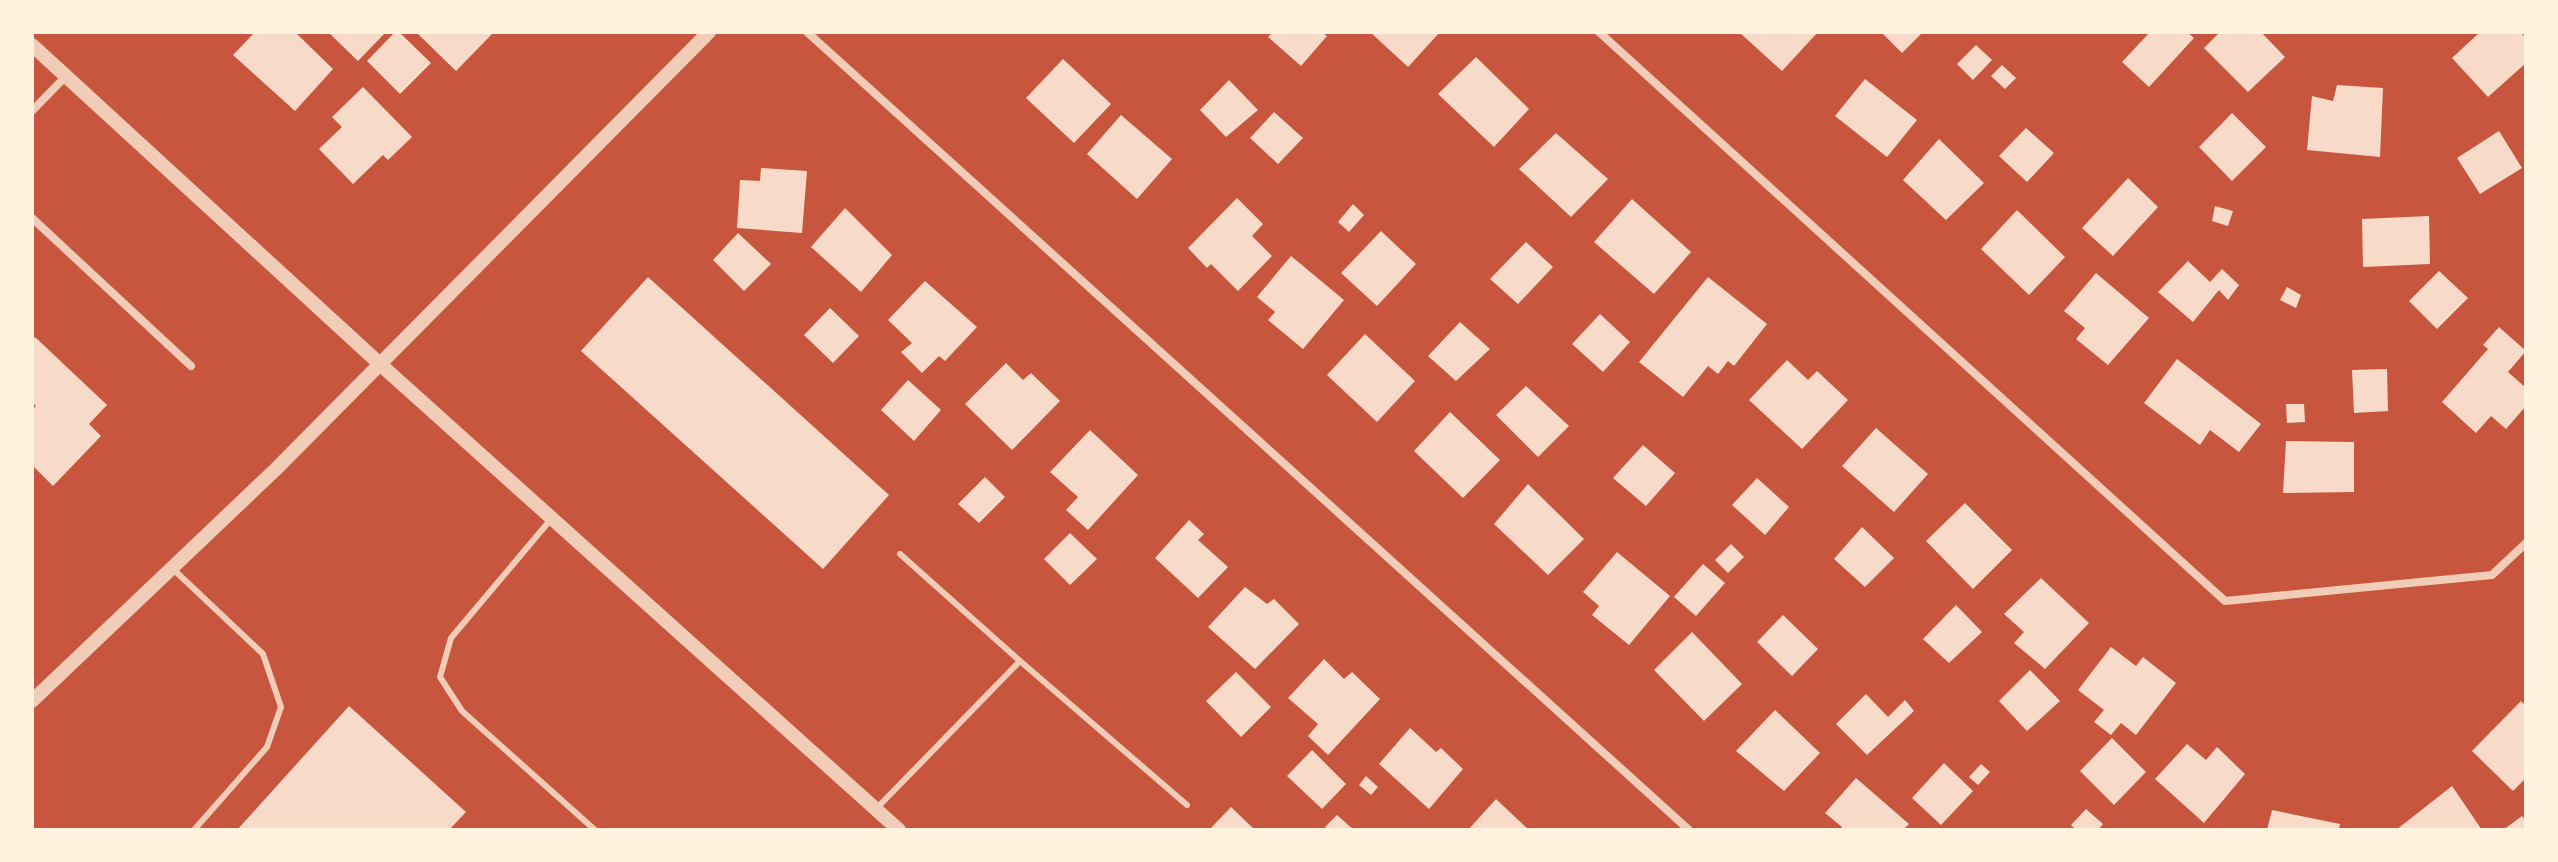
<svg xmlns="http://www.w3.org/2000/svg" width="2558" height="862" font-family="Mulish,sans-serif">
	<rect width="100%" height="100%" fill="#c8553d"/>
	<g fill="#f7dbc8">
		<polygon points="255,32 295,32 333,69 295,111 233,55"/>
		<polygon points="328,32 386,32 358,61"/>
		<polygon points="395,32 399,32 431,63 400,94 367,61"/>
		<polygon points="416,32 494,32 456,71"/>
		<polygon points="1273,32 1322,32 1327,36 1301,66 1268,37"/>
		<polygon points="1370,32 1440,32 1408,67"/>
		<polygon points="1739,32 1818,32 1782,71"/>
		<polygon points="1881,32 1923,32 1902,53"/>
		<polygon points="2150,32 2187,32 2194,38 2149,87 2122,62"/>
		<polygon points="2220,32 2261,32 2285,57 2248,92 2204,48"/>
		<polygon points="2480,32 2520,32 2526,38 2526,63 2488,97 2452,58"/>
		<polygon points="1976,45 1992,60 1973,80 1957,64"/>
		<polygon points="1476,57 1529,109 1494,147 1438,94"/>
		<polygon points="1063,59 1111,104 1074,143 1026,98"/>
		<polygon points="2002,65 2016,78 2005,89 1991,76"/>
		<polygon points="1865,79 1917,120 1887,157 1835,116"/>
		<polygon points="1229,80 1258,110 1226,137 1200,110"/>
		<polygon points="2337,85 2383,88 2380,157 2307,150 2312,96 2333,101"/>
		<polygon points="363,87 412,137 388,160 383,155 353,184 319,149 342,127 332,117"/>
		<polygon points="1274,112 1303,138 1278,164 1250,138"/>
		<polygon points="2232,113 2266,147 2232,181 2199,147"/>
		<polygon points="1121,115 1172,159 1137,199 1087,154"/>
		<polygon points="2026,128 2054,153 2027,182 1999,156"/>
		<polygon points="2499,131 2522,168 2480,194 2457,158"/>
		<polygon points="1556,133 1608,179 1571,217 1519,169"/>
		<polygon points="1939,139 1984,183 1946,220 1903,180"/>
		<polygon points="761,168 807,171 802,233 737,228 740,180 760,181"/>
		<polygon points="2128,178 2158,207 2113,256 2082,228"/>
		<polygon points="1237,198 1263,224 1252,236 1272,256 1238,291 1211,264 1207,268 1188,248"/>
		<polygon points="1632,199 1691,252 1654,294 1594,242"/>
		<polygon points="1353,204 1364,215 1349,232 1338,222"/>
		<polygon points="2215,206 2233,211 2228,226 2212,221"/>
		<polygon points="845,208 892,255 861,292 811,247"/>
		<polygon points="2017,210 2065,257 2029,295 1981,249"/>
		<polygon points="2429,216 2430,264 2363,267 2362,219"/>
		<polygon points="1381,231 1416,264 1377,306 1341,273"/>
		<polygon points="738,233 771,264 744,291 713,260"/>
		<polygon points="1526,242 1553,267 1518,304 1490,279"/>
		<polygon points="1291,256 1344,300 1303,349 1268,320 1275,312 1257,297"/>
		<polygon points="2188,261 2210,282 2222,269 2239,285 2228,300 2219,290 2193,322 2158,292"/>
		<polygon points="2439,271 2468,298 2437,329 2409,301"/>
		<polygon points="2096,273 2149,318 2108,365 2076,339 2085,328 2064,311"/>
		<polygon points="648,277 889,495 823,569 581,351"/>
		<polygon points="1708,277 1767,324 1734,366 1728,361 1718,374 1708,366 1683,397 1639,362"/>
		<polygon points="925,281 977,327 945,361 939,356 922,373 901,352 912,343 888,320"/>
		<polygon points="2287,287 2301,295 2296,308 2280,300"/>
		<polygon points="830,308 859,336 833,363 804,335"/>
		<polygon points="1600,314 1630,342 1603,372 1572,344"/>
		<polygon points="1460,322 1490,349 1456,381 1428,356"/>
		<polygon points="2499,327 2526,351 2508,372 2526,388 2526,406 2506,429 2491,416 2476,433 2442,402 2488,349 2483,345"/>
		<polygon points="1365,334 1415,381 1377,422 1327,375"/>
		<polygon points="35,337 107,405 89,424 101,436 53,486 32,465 32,410 36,406 32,403 32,341"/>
		<polygon points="2177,359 2261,424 2239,452 2210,430 2200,445 2144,403"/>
		<polygon points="1787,360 1808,380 1817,371 1848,400 1802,449 1749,400"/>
		<polygon points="1006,363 1023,380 1031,373 1060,401 1012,450 965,404"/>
		<polygon points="2387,369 2388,411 2354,413 2352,370"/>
		<polygon points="908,380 941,410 914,441 881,410"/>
		<polygon points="1526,386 1569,426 1538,457 1496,415"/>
		<polygon points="2286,404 2304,404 2305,422 2287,423"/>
		<polygon points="1450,412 1500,460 1463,498 1414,451"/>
		<polygon points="1876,428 1928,474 1894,512 1842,466"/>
		<polygon points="1090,430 1138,475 1088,530 1066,510 1078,497 1050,472"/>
		<polygon points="2286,441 2354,442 2354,492 2283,493"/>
		<polygon points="1643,445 1675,473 1646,506 1613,478"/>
		<polygon points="985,477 1005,497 979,523 958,504"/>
		<polygon points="1757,478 1789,507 1765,535 1732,505"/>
		<polygon points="1528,484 1584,539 1548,575 1494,524"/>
		<polygon points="1965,503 2012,550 1973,589 1926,541"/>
		<polygon points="1189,520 1204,534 1198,540 1228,567 1198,598 1155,558"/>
		<polygon points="1862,527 1894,558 1865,587 1834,559"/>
		<polygon points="1070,533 1097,559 1070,585 1044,559"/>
		<polygon points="1731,544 1744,557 1728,573 1715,560"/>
		<polygon points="1617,552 1670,596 1629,645 1592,615 1599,606 1583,592"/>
		<polygon points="1703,564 1725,583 1696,616 1674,597"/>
		<polygon points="2041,578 2089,623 2045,669 2014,643 2024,632 2004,614"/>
		<polygon points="1245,587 1267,604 1274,599 1299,624 1255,669 1208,627"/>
		<polygon points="1956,605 1982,632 1949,663 1923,639"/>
		<polygon points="1783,615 1818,649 1792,676 1757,642"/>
		<polygon points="1692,632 1742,684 1704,721 1654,670"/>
		<polygon points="2111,647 2136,666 2143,657 2176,683 2136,735 2121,723 2111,735 2094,722 2104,710 2078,690"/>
		<polygon points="1324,659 1344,679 1352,672 1380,699 1328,755 1308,736 1318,724 1288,698"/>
		<polygon points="2030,670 2060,701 2027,731 1999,701"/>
		<polygon points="1236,672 1271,707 1241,737 1206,701"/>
		<polygon points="1866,694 1888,717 1905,700 1914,711 1867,755 1836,724"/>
		<polygon points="2521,701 2526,706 2526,778 2513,791 2472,751"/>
		<polygon points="349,706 466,812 449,830 237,830"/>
		<polygon points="1775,710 1820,753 1784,791 1736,751"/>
		<polygon points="1410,728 1436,752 1441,748 1463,769 1429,809 1379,764"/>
		<polygon points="2112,738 2146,772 2114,805 2080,771"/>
		<polygon points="2187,744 2206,760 2217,747 2245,774 2204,823 2155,779"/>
		<polygon points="1312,750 1346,784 1322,809 1287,776"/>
		<polygon points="1944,763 1973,791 1941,825 1912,798"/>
		<polygon points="1981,764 1990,772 1978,785 1969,777"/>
		<polygon points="1366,776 1378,787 1371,795 1359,785"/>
		<polygon points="1856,778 1909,824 1903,830 1840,830 1842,827 1825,813"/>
		<polygon points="2452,786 2482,830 2396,830"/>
		<polygon points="1496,799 1529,830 1468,830"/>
		<polygon points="1231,807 1255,830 1209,830"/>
		<polygon points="2086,809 2103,824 2098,830 2076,830 2071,825"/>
		<polygon points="2272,810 2340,824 2339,830 2267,830"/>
		<polygon points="1337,815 1354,830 1328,830 1325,827"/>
		<polygon points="2522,816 2526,821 2526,830 2503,830"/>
	</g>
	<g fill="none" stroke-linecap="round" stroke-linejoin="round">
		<g stroke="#f1ccb7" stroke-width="6">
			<polyline points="552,518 451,638 440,677 462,711 595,830"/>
			<polyline points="173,569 263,654 281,707 267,747 194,830"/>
			<polyline points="1020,661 1187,805"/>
			<polyline points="876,809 1020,661 900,554"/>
		</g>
		<g stroke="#f1ccb7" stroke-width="8">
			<polyline points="807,32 1689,830"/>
			<polyline points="1599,32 2225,601 2492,575 2526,543"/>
			<polyline points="32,111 66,76"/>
			<polyline points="32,218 191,366"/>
		</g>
		<g stroke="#f1ccb7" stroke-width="14">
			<polyline points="32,45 381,365 899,830"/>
			<polyline points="32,701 276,469 709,32"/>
		</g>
	</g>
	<rect width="2558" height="862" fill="none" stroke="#fff3e0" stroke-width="68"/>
</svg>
